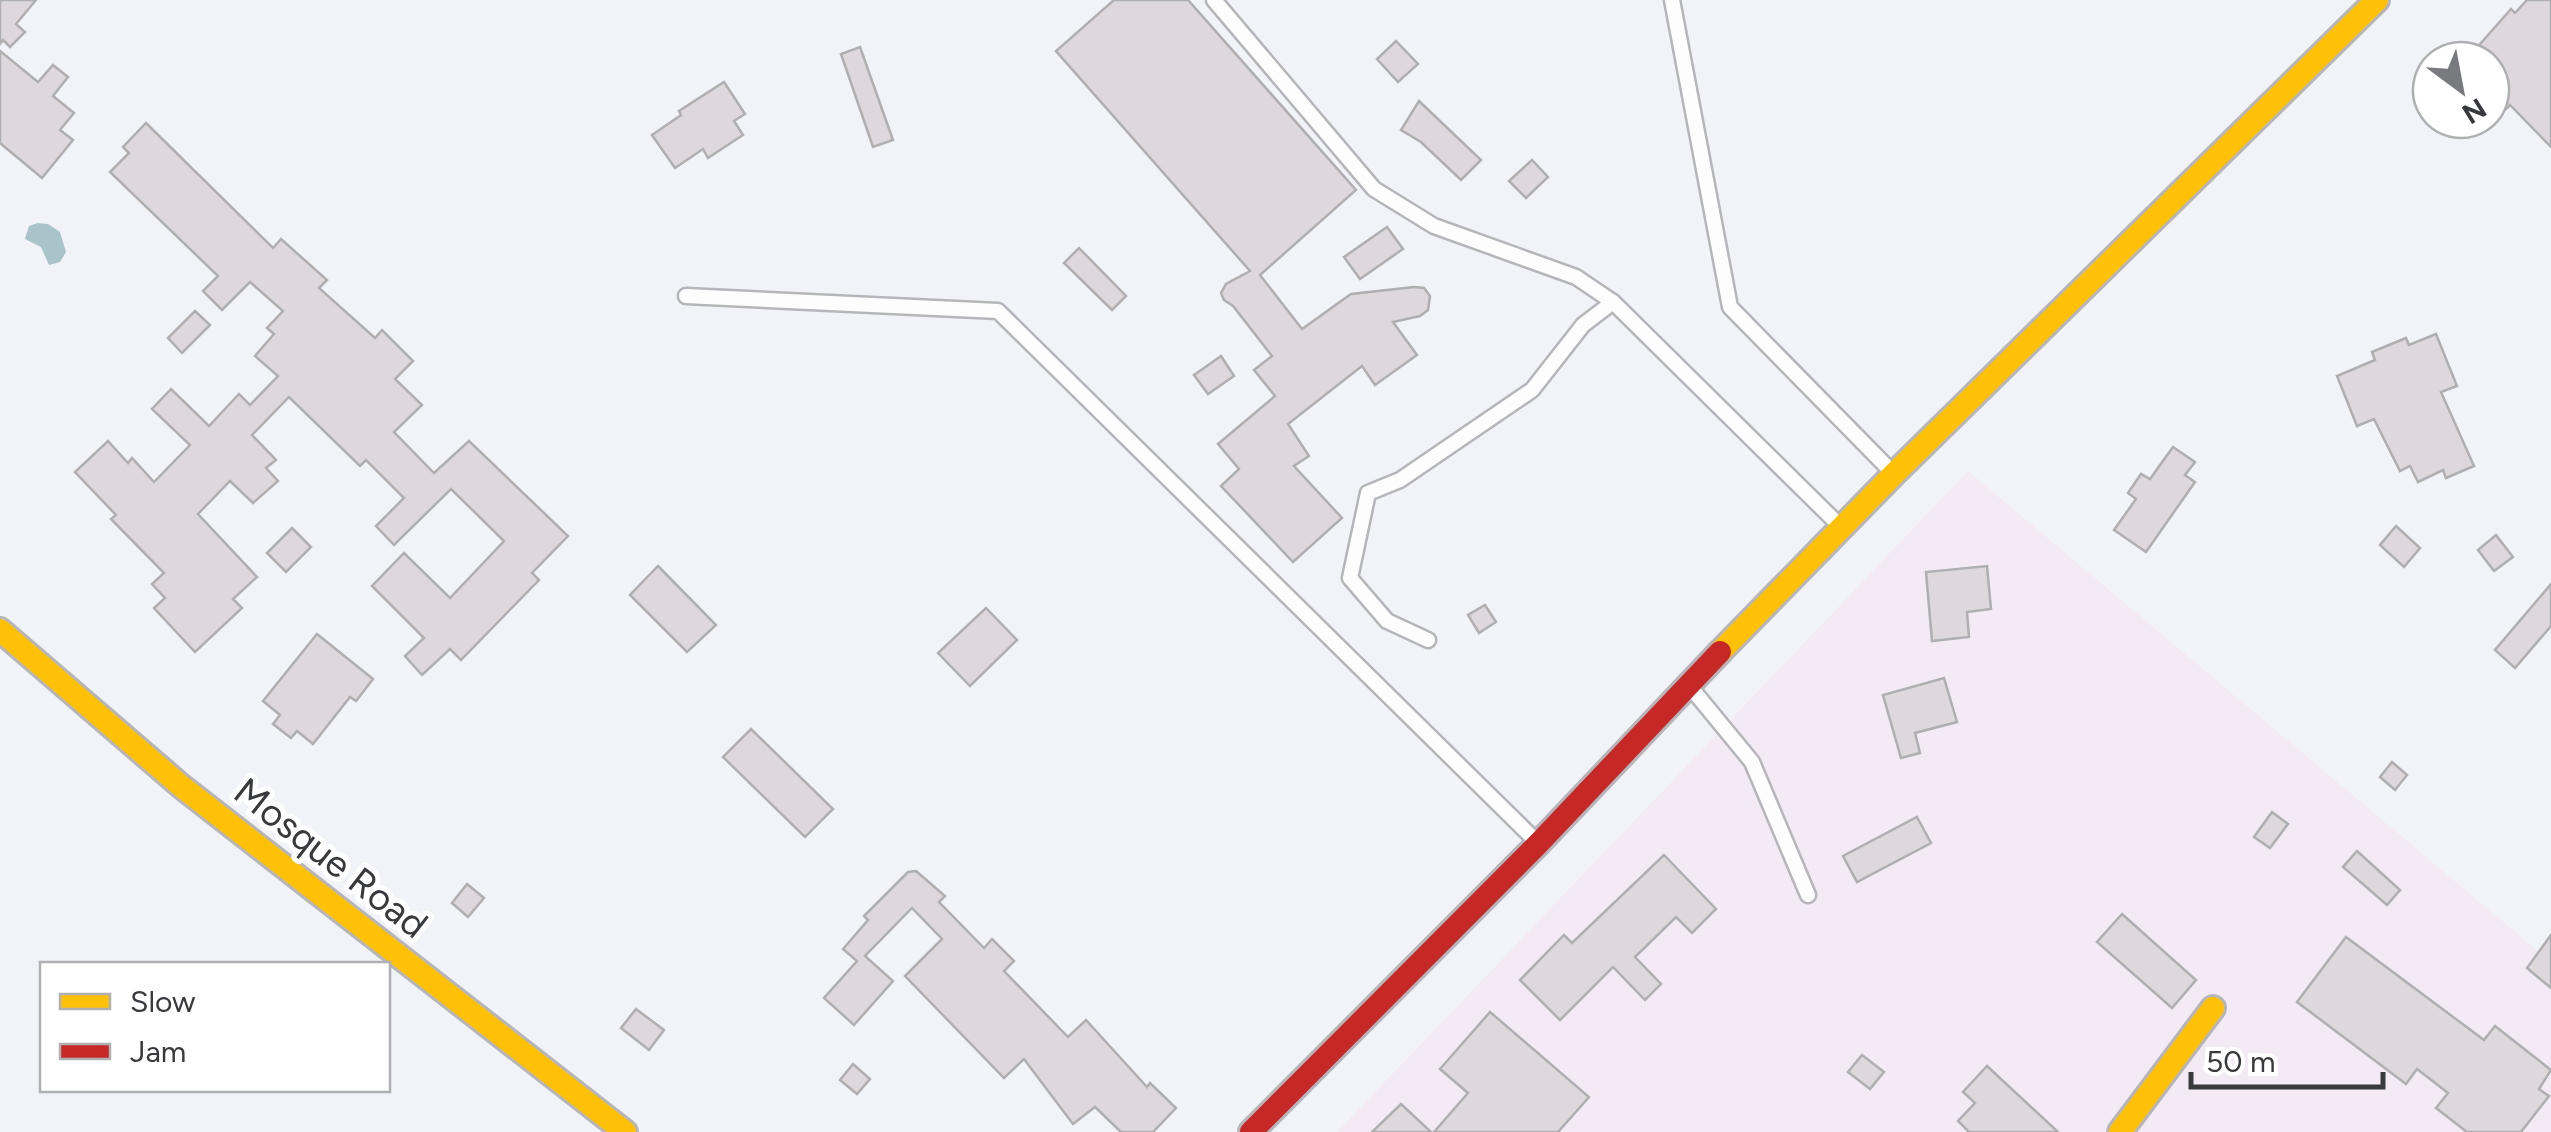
<svg xmlns="http://www.w3.org/2000/svg" width="2551" height="1132" font-family="Figtree,sans-serif">
	<rect width="100%" height="100%" fill="#f2f3f8"/>
	<polygon fill="#f3eaf6" points="1968,471 2551,962 2551,1132 1337,1132"/>
	<polygon fill="#a9c3cb" points="38,223 48,224 60,232 66,252 60,262 49,265 41,247 25,239 29,226"/>
	<g fill="#ded8dc" stroke="#afaeb0" stroke-width="2.5">
		<polygon points="0,0 36,0 16,24 25,32 10,47 3,40 0,44"/>
		<polygon points="1114,0 1188,0 1356,190 1260,275 1302,329 1351,294 1414,287 1424,288 1430,296 1428,310 1420,316 1393,322 1417,355 1375,385 1362,366 1288,424 1309,456 1294,466 1342,518 1293,562 1221,486 1239,469 1218,444 1275,396 1254,370 1272,356 1233,306 1224,300 1221,293 1226,284 1250,271 1056,51"/>
		<polygon points="2527,0 2551,0 2551,147 2510,105 2506,109 2491,94 2491,60 2466,60 2511,9 2515,13"/>
		<polygon points="1396,41 1418,64 1398,82 1377,59"/>
		<polygon points="860,47 893,140 873,147 841,54"/>
		<polygon points="0,51 38,82 53,65 68,77 53,96 74,113 60,130 73,140 42,178 0,143"/>
		<polygon points="724,82 745,114 734,121 743,135 708,158 703,149 675,168 652,135 681,115 679,111"/>
		<polygon points="1419,101 1481,160 1461,180 1421,142 1401,130"/>
		<polygon points="146,123 273,248 281,239 327,280 319,288 375,338 382,330 413,361 395,379 422,405 394,432 434,473 469,441 568,536 532,573 539,580 461,660 450,649 422,675 405,656 424,638 372,586 404,553 450,598 504,541 451,489 394,545 376,526 404,498 366,460 360,466 289,397 252,435 276,460 266,468 278,481 253,503 230,481 198,514 257,577 233,599 242,608 195,652 154,608 165,598 152,584 164,573 111,519 116,515 75,472 108,441 128,463 132,458 154,482 190,445 152,409 171,389 209,426 239,394 250,405 278,376 255,356 274,334 267,328 283,311 250,282 222,310 203,291 218,276 110,172 129,153 123,147"/>
		<polygon points="1532,160 1548,177 1526,198 1509,181"/>
		<polygon points="1387,227 1403,249 1360,279 1344,257"/>
		<polygon points="1079,248 1126,296 1112,310 1064,263"/>
		<polygon points="195,311 210,325 182,353 168,338"/>
		<polygon points="2436,334 2457,386 2441,392 2474,466 2446,478 2443,470 2418,482 2410,466 2400,471 2374,419 2357,426 2337,376 2375,360 2372,352 2406,338 2409,345"/>
		<polygon points="1221,356 1234,376 1208,394 1194,375"/>
		<polygon points="2173,447 2195,462 2185,475 2195,482 2146,552 2114,530 2136,499 2128,493 2141,474 2150,479"/>
		<polygon points="2396,526 2420,548 2404,567 2380,545"/>
		<polygon points="292,528 311,547 286,572 267,553"/>
		<polygon points="2496,535 2513,557 2494,571 2478,550"/>
		<polygon points="658,566 716,625 687,652 630,595"/>
		<polygon points="1987,566 1991,609 1967,612 1969,637 1932,641 1926,572"/>
		<polygon points="2551,584 2551,626 2515,668 2495,650"/>
		<polygon points="1485,605 1496,622 1479,633 1468,615"/>
		<polygon points="986,608 1017,640 970,686 938,653"/>
		<polygon points="317,634 373,679 356,701 350,697 313,744 297,731 291,738 273,724 280,715 263,701"/>
		<polygon points="1944,678 1957,722 1915,733 1920,753 1901,758 1883,695"/>
		<polygon points="751,729 833,809 805,837 723,757"/>
		<polygon points="2392,762 2407,775 2395,790 2380,777"/>
		<polygon points="2272,812 2288,824 2270,848 2254,837"/>
		<polygon points="1917,817 1931,843 1857,882 1843,856"/>
		<polygon points="2357,851 2400,890 2387,905 2343,867"/>
		<polygon points="1664,855 1716,909 1692,933 1676,917 1635,957 1661,984 1645,1000 1613,967 1560,1020 1520,980 1564,935 1572,943"/>
		<polygon points="916,871 945,896 939,902 984,948 992,939 1014,961 1004,971 1068,1037 1086,1020 1147,1087 1150,1083 1176,1108 1153,1132 1121,1132 1095,1107 1073,1124 1024,1059 1004,1078 905,976 942,939 912,908 865,956 893,981 854,1025 824,998 857,961 843,949 868,920 864,916 908,872"/>
		<polygon points="467,884 484,898 468,917 452,903"/>
		<polygon points="2122,914 2196,980 2172,1008 2097,942"/>
		<polygon points="2551,935 2551,988 2527,968"/>
		<polygon points="2346,937 2484,1040 2495,1026 2551,1070 2539,1089 2549,1096 2521,1132 2467,1132 2436,1108 2448,1093 2417,1069 2406,1084 2297,1002"/>
		<polygon points="636,1009 664,1030 649,1050 621,1028"/>
		<polygon points="1490,1012 1589,1097 1558,1132 1434,1132 1468,1093 1440,1069"/>
		<polygon points="1862,1055 1884,1072 1870,1089 1848,1072"/>
		<polygon points="853,1064 870,1079 857,1094 840,1080"/>
		<polygon points="1987,1066 2058,1132 1969,1132 1958,1121 1975,1103 1963,1092"/>
		<polygon points="1401,1104 1431,1132 1372,1132"/>
	</g>
	<g fill="none" stroke-linecap="round" stroke-linejoin="round">
		<g stroke="#b6b6ba" stroke-width="19">
			<g id="lane">
				<polyline points="1214,0 1374,189 1434,226 1576,277 1613,302"/>
				<polyline points="1672,0 1730,307 1890,470"/>
				<polyline points="686,296 998,311 1538,843"/>
				<polyline points="1428,640 1387,621 1350,578 1368,493 1400,480 1532,390 1583,325 1613,302 1841,527"/>
				<polyline points="1692,689 1752,762 1808,895"/>
			</g>
		</g>
		<g stroke="#b6b6ba" stroke-width="28">
			<g id="slow">
				<polyline points="0,630 181,786 625,1132"/>
				<polyline points="1720,652 1894,474 2377,0"/>
				<polyline points="2120,1132 2213,1008"/>
			</g>
		</g>
		<g stroke="#b6b6ba" stroke-width="28">
			<polyline id="jam" points="1251,1132 1539,843 1720,652"/>
		</g>
		<use href="#lane" stroke="#fdfdfe" stroke-width="14"/>
		<use href="#slow" stroke="#ffc107" stroke-width="22"/>
		<use href="#jam" stroke="#c62828" stroke-width="22"/>
	</g>
	<g text-anchor="middle" dominant-baseline="central" stroke-width="10" stroke-linejoin="round" paint-order="stroke">
		<g font-size="38" fill="#38393c" stroke="#fff">
			<text transform="translate(331 858) rotate(38)">Mosque Road</text>
		</g>
	</g>
	<rect x="40" y="962" width="350" height="130" fill="#ffffff" stroke="#afb0b1" stroke-width="2.5"/>
	<rect x="60" y="994" width="50" height="15" fill="#ffc107" stroke="#afb0b1" stroke-width="2.5"/>
	<text x="130" y="1012" font-size="30" fill="#38393c">Slow</text>
	<rect x="60" y="1044" width="50" height="15" fill="#c62828" stroke="#afb0b1" stroke-width="2.5"/>
	<text x="130" y="1062" font-size="30" fill="#38393c">Jam</text>
	<g transform="translate(2461 90) rotate(148)"><circle r="48" fill="#ffffff" stroke="#afb0b1" stroke-width="2.5"/>
	<path d="M0-8L18 38L0 25L-18 38Z" fill="#797a7e"/>
	<text y="-15" font-size="28" font-weight="bold" text-anchor="middle" fill="#38393c">N</text>
	</g>
	<path d="M2191 1072v15h192v-15" fill="none" stroke="#38393c" stroke-width="5"/>
	<text x="2206" y="1072" font-size="30" fill="#38393c" stroke="#ffffff" stroke-width="8" paint-order="stroke">50 m</text>
</svg>
